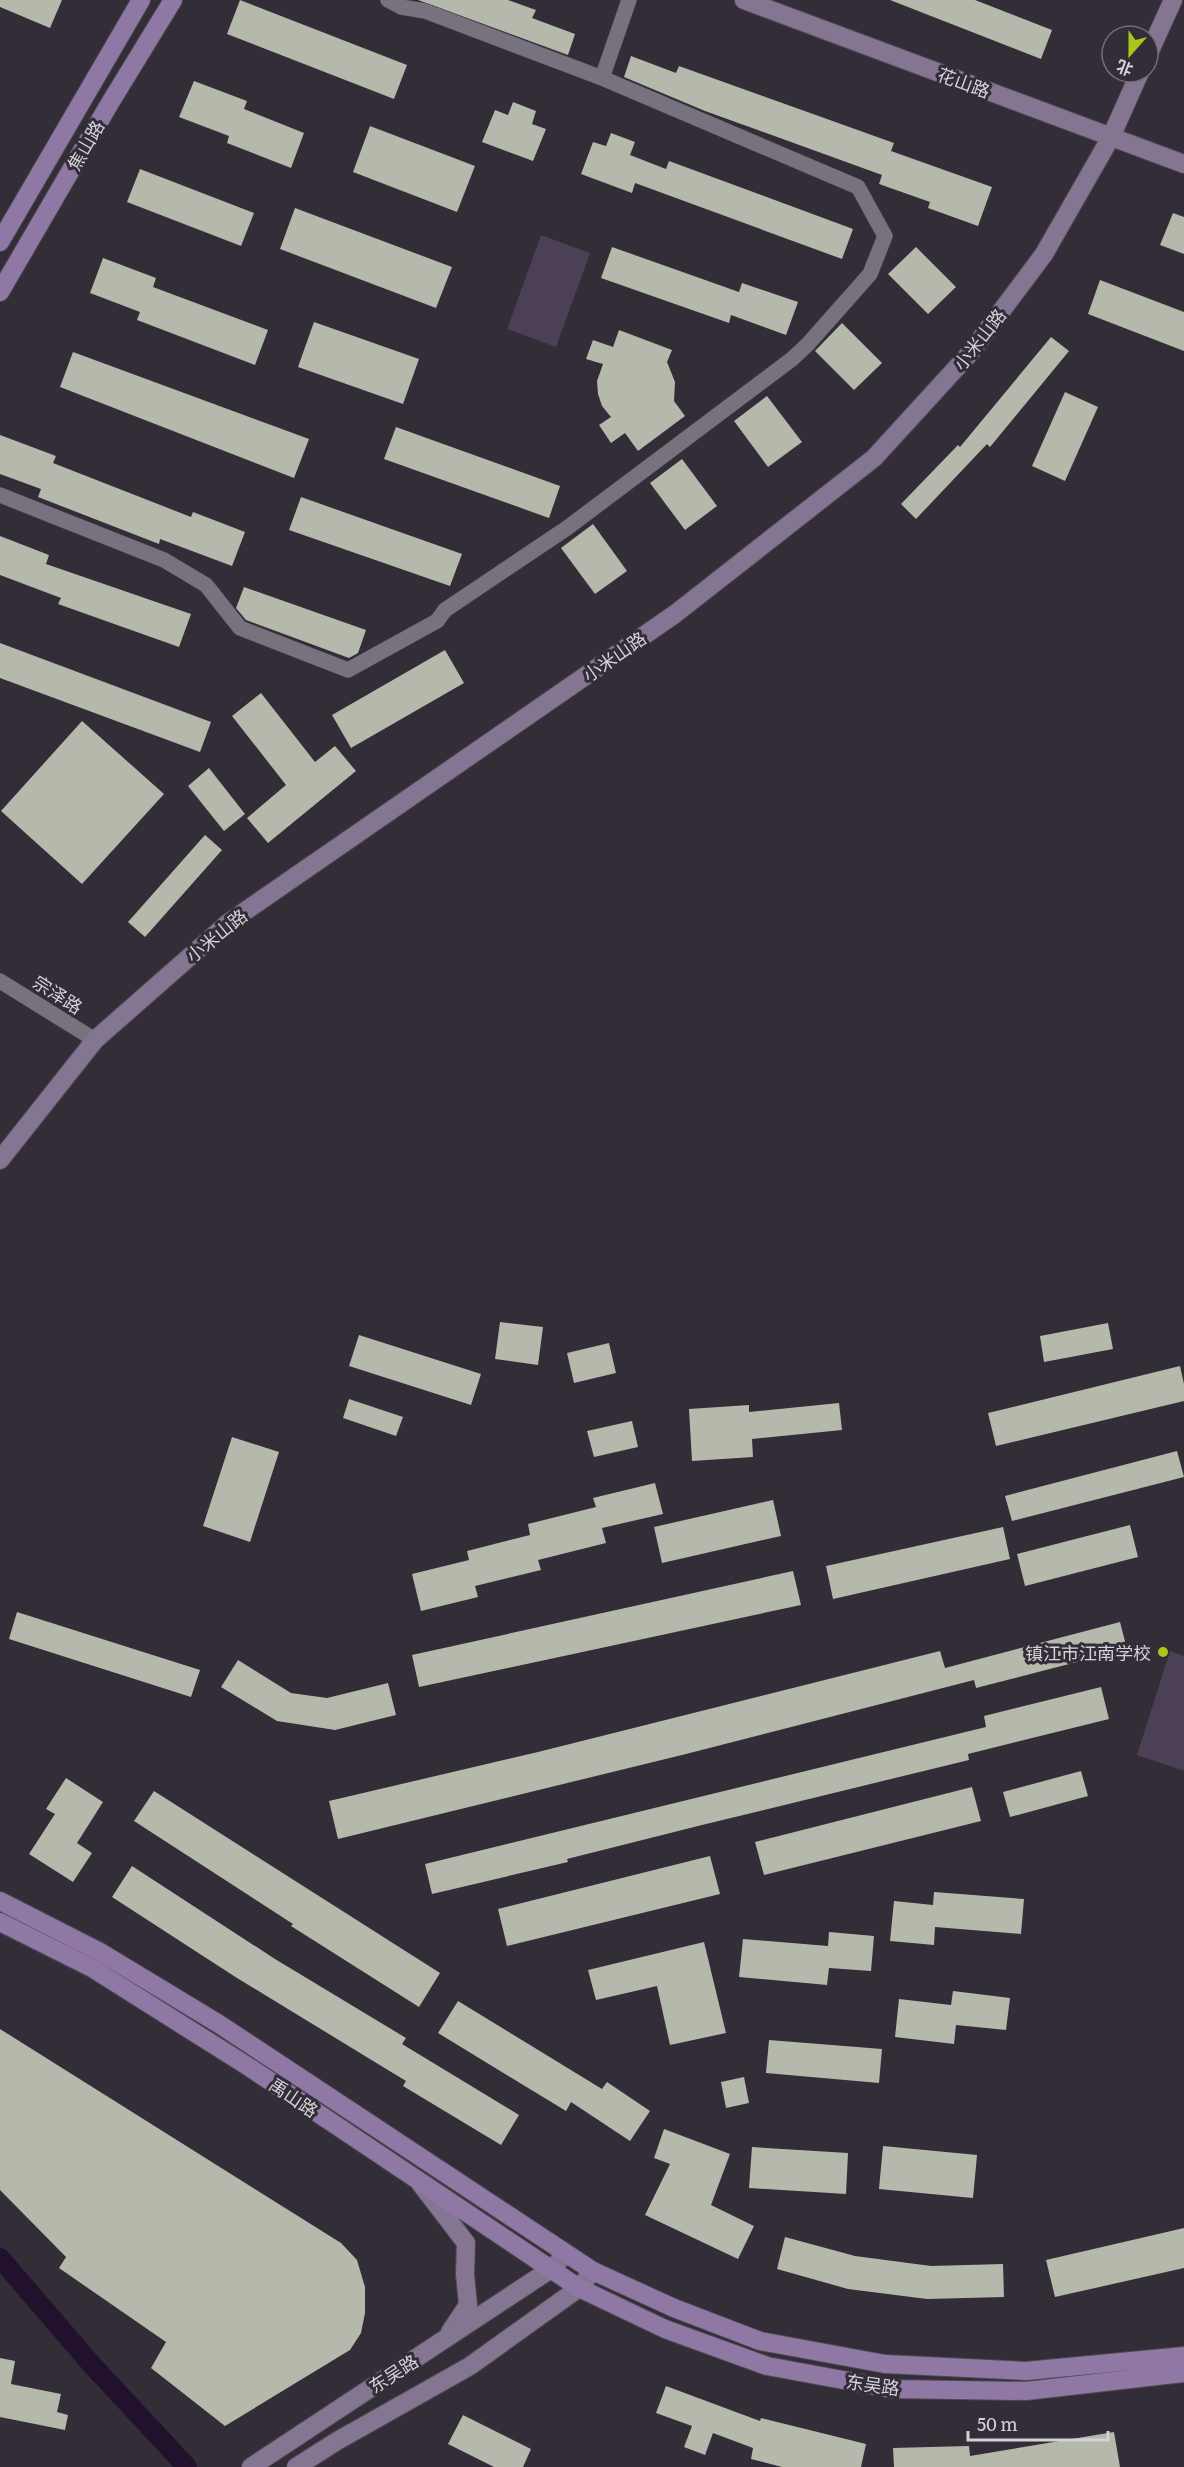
<svg xmlns="http://www.w3.org/2000/svg" width="1184" height="2467" font-family="Literata,'Noto Sans SC',serif">
	<rect width="100%" height="100%" fill="#322d37"/>
	<g fill="#4b4055">
		<polygon points="541,235 590,253 556,347 507,329"/>
		<polygon points="1170,1651 1184,1656 1184,1771 1137,1755"/>
	</g>
	<g fill="none" stroke-linecap="round" stroke-linejoin="round">
		<polyline stroke="#21112d" stroke-width="20" points="0,2258 93,2366 187,2467"/>
	</g>
	<g fill="#b5b9ab">
		<polygon points="0,0 62,0 50,28 0,7"/>
		<polygon points="240,0 407,65 394,99 227,34"/>
		<polygon points="418,0 508,0 536,10 532,18 575,34 568,55"/>
		<polygon points="890,0 975,0 1052,30 1041,59"/>
		<polygon points="631,56 676,73 679,66 894,143 891,151 992,187 978,226 928,208 930,202 879,184 882,175 705,111 624,77"/>
		<polygon points="194,81 247,101 244,109 304,133 291,168 227,143 229,136 179,117"/>
		<polygon points="513,102 536,111 532,124 546,129 533,161 482,142 495,110 508,115"/>
		<polygon points="370,126 475,166 457,212 353,172"/>
		<polygon points="611,133 635,142 630,155 666,169 669,161 853,229 842,259 635,183 632,193 581,174 593,142 606,146"/>
		<polygon points="140,169 254,213 241,246 127,202"/>
		<polygon points="295,208 452,267 436,308 280,249"/>
		<polygon points="1173,213 1184,217 1184,254 1160,245"/>
		<polygon points="612,247 739,292 742,283 798,302 786,335 731,315 729,323 601,278"/>
		<polygon points="916,247 956,287 928,314 888,274"/>
		<polygon points="103,258 156,278 153,287 268,330 255,365 137,320 140,312 90,293"/>
		<polygon points="1100,280 1184,312 1184,351 1088,314"/>
		<polygon points="314,322 419,359 403,404 298,367"/>
		<polygon points="842,323 882,363 854,390 815,351"/>
		<polygon points="619,330 672,350 667,362 675,382 674,401 685,416 638,451 625,433 611,443 599,425 611,417 602,406 598,394 597,381 603,364 586,359 593,340 613,347"/>
		<polygon points="1051,337 1069,351 990,447 987,444 916,519 901,504 958,445 960,447"/>
		<polygon points="73,352 309,439 294,478 60,387"/>
		<polygon points="1065,392 1098,407 1065,481 1032,466"/>
		<polygon points="767,396 802,442 768,467 734,421"/>
		<polygon points="396,427 560,486 549,518 384,459"/>
		<polygon points="0,435 56,456 53,463 191,517 193,512 245,532 232,566 160,539 159,544 38,497 41,489 0,474"/>
		<polygon points="682,459 717,506 685,530 650,483"/>
		<polygon points="301,497 462,554 450,586 289,530"/>
		<polygon points="593,524 627,571 595,594 561,548"/>
		<polygon points="0,536 49,555 46,564 191,614 179,647 58,604 61,598 0,575"/>
		<polygon points="244,587 366,630 358,653 349,658 246,620 236,608"/>
		<polygon points="0,643 211,722 200,752 0,678"/>
		<polygon points="445,650 464,683 351,748 332,715"/>
		<polygon points="261,693 315,762 335,746 356,771 268,843 247,818 286,785 232,716"/>
		<polygon points="82,721 164,794 82,884 1,811"/>
		<polygon points="209,768 245,814 224,831 188,786"/>
		<polygon points="205,835 222,850 145,937 128,922"/>
		<polygon points="500,1322 543,1327 538,1365 495,1359"/>
		<polygon points="1108,1323 1113,1349 1044,1362 1040,1336"/>
		<polygon points="359,1335 481,1374 471,1405 349,1366"/>
		<polygon points="609,1343 616,1373 574,1383 567,1353"/>
		<polygon points="1180,1366 1184,1384 1184,1401 996,1446 988,1413"/>
		<polygon points="349,1399 403,1417 396,1436 343,1418"/>
		<polygon points="839,1403 842,1430 752,1439 753,1457 692,1461 689,1409 749,1405 749,1412"/>
		<polygon points="632,1421 638,1447 594,1457 587,1431"/>
		<polygon points="232,1437 279,1452 250,1542 203,1526"/>
		<polygon points="1177,1451 1184,1477 1012,1521 1005,1496"/>
		<polygon points="655,1483 663,1514 602,1528 606,1543 538,1560 541,1570 475,1586 478,1597 421,1611 412,1574 469,1560 467,1551 530,1535 528,1524 596,1507 593,1498"/>
		<polygon points="773,1500 781,1536 662,1563 654,1527"/>
		<polygon points="1130,1525 1138,1557 1025,1586 1017,1554"/>
		<polygon points="1003,1527 1010,1559 833,1599 826,1566"/>
		<polygon points="793,1571 801,1605 419,1687 412,1655"/>
		<polygon points="17,1612 200,1670 191,1697 9,1639"/>
		<polygon points="1120,1622 1127,1649 976,1688 974,1680 682,1755 338,1839 329,1801 538,1752 940,1651 945,1668"/>
		<polygon points="238,1660 291,1693 327,1698 388,1683 396,1715 335,1730 277,1721 221,1687"/>
		<polygon points="1101,1687 1109,1719 968,1754 969,1760 702,1825 567,1859 568,1862 432,1894 425,1864 986,1727 984,1716"/>
		<polygon points="1081,1771 1088,1796 1010,1817 1003,1792"/>
		<polygon points="66,1778 103,1802 77,1843 92,1853 73,1882 29,1854 55,1814 46,1809"/>
		<polygon points="972,1787 981,1821 764,1875 755,1842"/>
		<polygon points="154,1791 440,1973 419,2007 291,1926 293,1924 134,1821"/>
		<polygon points="710,1856 720,1894 507,1946 498,1909"/>
		<polygon points="132,1866 275,1959 406,2038 402,2044 519,2115 501,2145 403,2086 406,2081 237,1978 112,1897"/>
		<polygon points="934,1892 1024,1899 1021,1934 935,1927 934,1945 890,1941 894,1901 933,1905"/>
		<polygon points="829,1932 874,1936 871,1971 829,1968 827,1985 739,1977 743,1939 828,1946"/>
		<polygon points="704,1942 726,2033 670,2045 657,1986 596,2000 588,1970"/>
		<polygon points="953,1991 1010,1998 1006,2030 956,2025 954,2044 895,2037 899,1999 951,2005"/>
		<polygon points="458,2001 602,2089 607,2082 650,2111 630,2141 571,2102 566,2111 438,2033"/>
		<polygon points="0,2029 341,2243 357,2260 365,2287 365,2313 361,2333 350,2350 225,2426 151,2368 166,2342 59,2268 66,2257 0,2190"/>
		<polygon points="769,2040 882,2049 879,2083 766,2073"/>
		<polygon points="744,2077 749,2103 726,2108 721,2082"/>
		<polygon points="664,2129 730,2154 711,2205 754,2226 738,2259 645,2215 670,2164 654,2158"/>
		<polygon points="883,2146 977,2155 973,2198 879,2189"/>
		<polygon points="752,2147 848,2153 846,2194 749,2188"/>
		<polygon points="1184,2228 1184,2268 1055,2297 1046,2260"/>
		<polygon points="785,2237 855,2256 931,2266 1003,2264 1004,2297 927,2299 848,2289 777,2269"/>
		<polygon points="0,2358 15,2361 11,2384 61,2394 57,2412 68,2415 65,2430 0,2417"/>
		<polygon points="666,2386 760,2421 761,2418 866,2444 861,2467 782,2467 751,2459 753,2448 713,2433 705,2455 684,2447 692,2426 656,2413"/>
		<polygon points="463,2415 531,2449 523,2467 494,2467 448,2444"/>
		<polygon points="1114,2432 1120,2467 894,2467 893,2448 969,2446 970,2456"/>
	</g>
	<g fill="none" stroke-linecap="round" stroke-linejoin="round">
		<g stroke="#4e4a53" stroke-width="16">
			<g id="street">
				<polyline points="602,78 629,0"/>
				<polyline points="0,495 164,560 206,585 240,628 348,670 437,621 445,610 567,528 792,359 808,344 870,274 885,236 858,187 602,78 425,11 401,7 388,0"/>
				<polyline points="0,981 95,1040"/>
			</g>
		</g>
		<g stroke="#4e4a53" stroke-width="20">
			<g id="secondary">
				<polyline points="744,0 1184,164"/>
				<polyline points="1148,55 1173,0"/>
				<polyline points="0,1160 95,1040 228,923 675,614 874,458 970,353 1044,254 1111,137 1140,72"/>
				<polyline points="420,2183 466,2243 465,2274 468,2305 450,2332"/>
				<polyline points="251,2467 551,2269 566,2254"/>
				<polyline points="296,2467 337,2441 470,2366 579,2288 593,2271"/>
			</g>
		</g>
		<g stroke="#4e4a53" stroke-width="20">
			<g id="primary">
				<polyline points="0,242 141,0"/>
				<polyline points="0,292 110,103 173,0"/>
				<polyline points="0,1901 100,1952 219,2024 593,2271 674,2308 760,2341 885,2364 1026,2371 1184,2356"/>
				<polyline points="0,1922 92,1968 249,2067 579,2288 665,2329 767,2366 892,2389 1026,2391 1184,2373"/>
			</g>
		</g>
		<use href="#street" stroke="#78727e" stroke-width="15"/>
		<use href="#secondary" stroke="#847592" stroke-width="18"/>
		<use href="#primary" stroke="#9078a5" stroke-width="18"/>
	</g>
	<circle fill="#a9c719" stroke="#322d37" stroke-width="2" cx="1163" cy="1652" r="6"/>
	<g text-anchor="middle" dominant-baseline="central" stroke-width="6" stroke-linejoin="round" paint-order="stroke">
		<g font-size="18" fill="#d4d1d7" stroke="#322d37">
			<text transform="translate(964 82) rotate(20)">花山路</text>
			<text transform="translate(85 145) rotate(-60)">焦山路</text>
			<text transform="translate(979 339) rotate(-52)">小米山路</text>
			<text transform="translate(614 656) rotate(-35)">小米山路</text>
			<text transform="translate(216 935) rotate(-39)">小米山路</text>
			<text transform="translate(58 994) rotate(32)">宗泽路</text>
			<text transform="translate(294 2097) rotate(34)">禹山路</text>
			<text transform="translate(393 2373) rotate(-33)">东吴路</text>
			<text transform="translate(873 2384) rotate(8)">东吴路</text>
		</g>
		<g font-size="18" fill="#d4d1d7" stroke="#322d37" text-anchor="end">
			<text x="1151" y="1652">镇江市江南学校</text>
		</g>
	</g>
	<g transform="translate(1130 54) rotate(201)"><circle r="28" fill="#322d37" stroke="#736f77" stroke-width="1.5"/>
	<path d="M0-4.5L10 22L0 15L-10 22Z" fill="#a9c719"/>
	<text y="-9" font-size="16" font-weight="bold" text-anchor="middle" fill="#d4d1d7">北</text>
	</g>
	<path d="M968 2431v9h140v-9" fill="none" stroke="#d4d1d7" stroke-width="3"/>
	<text x="977" y="2431" font-size="18" fill="#d4d1d7" stroke="#322d37" stroke-width="4.5" paint-order="stroke">50 m</text>
</svg>
